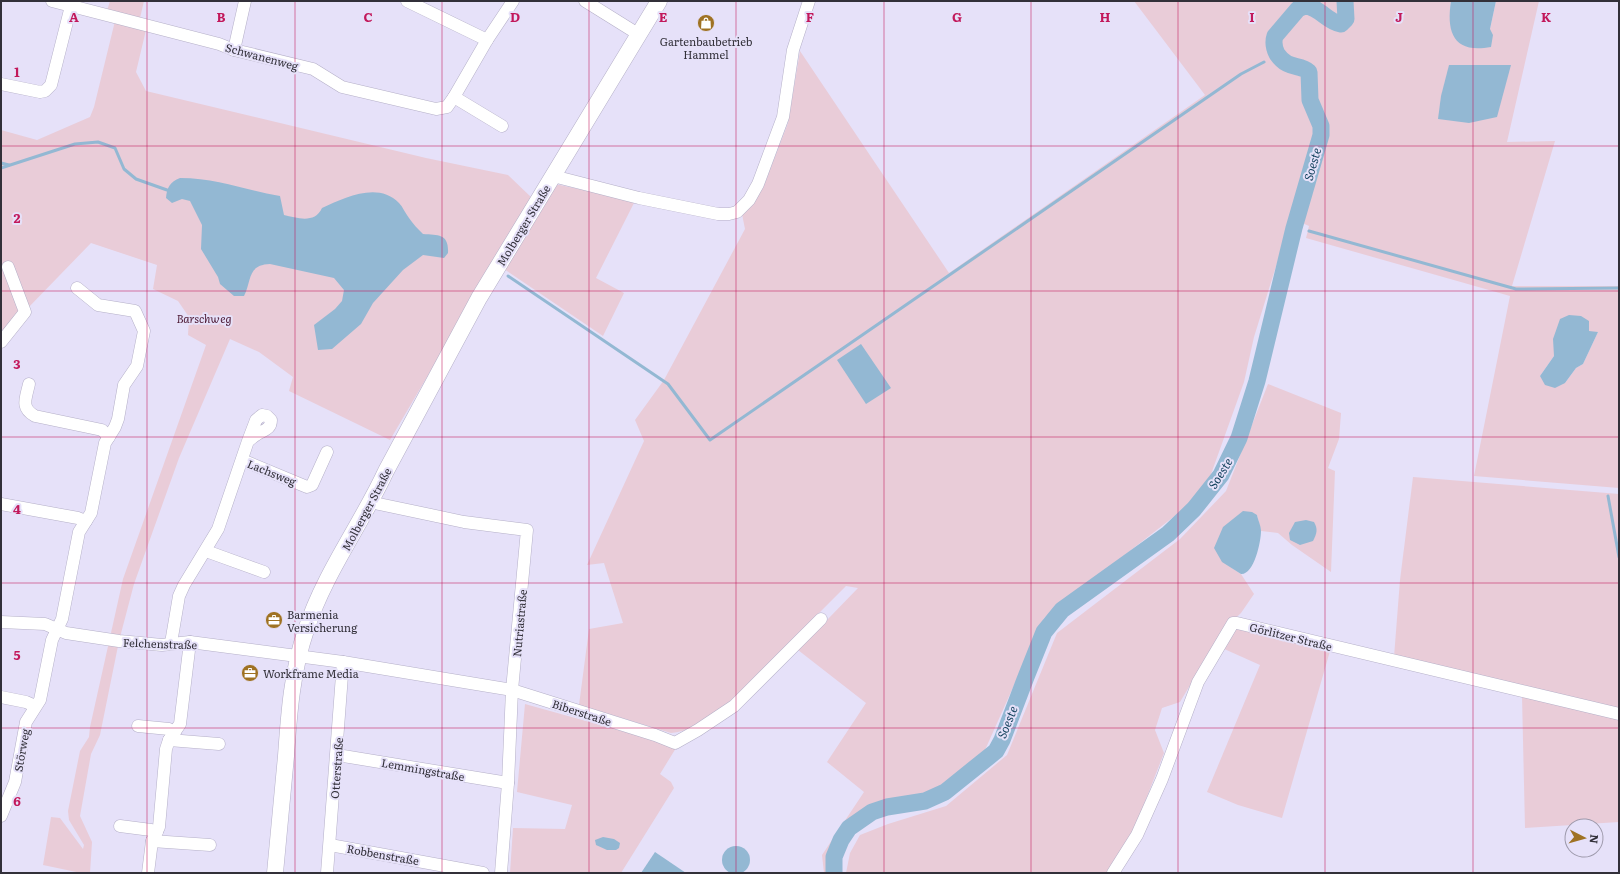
<svg xmlns="http://www.w3.org/2000/svg" width="1620" height="874" font-family="Literata,serif">
	<rect width="100%" height="100%" fill="#e6e1f9"/>
	<g fill="#e9ccd8" fill-rule="evenodd">
		<polygon points="110,1 144,1 140,18 107,11"/>
		<path d="M1134,1h317l-1,9 40,19 6,-28h43l-32,141 48,-1 -43,145h107v202l-145,-12 36,-180 -204,-58 3,-12 -18,-8 -37,119 -10,45 -34,95 -20,27 -146,114 -59,132 -46,38 -69,22 -25,16 -15,35 2,12h-8l-2,-18 42,-63 -37,-30 39,-59 -68,-53 60,-62 -12,-2c-21,21 -42,42 -62,63 -28,28 -72,81 -113,84l-92,-28 10,-76 34,-6 -19,-60 -17,2 57,-124 -9,-21 29,-40 81,-151 -3,-15 10,-9 11,-17 25,-65 12,-72 149,222 256,-178zM1598,332l-15,32 -7,4 -11,15 -25,-7 14,-20z"/>
		<polygon points="115,21 146,30 136,72 146,91 426,158 508,175 532,198 390,440 289,391 293,377 259,352 230,339 179,458 134,584 119,641 100,735 91,754 80,816 92,842 90,873 81,873 43,865 51,817 60,818 83,849 84,845 69,820 68,811 80,751 89,737 90,727 123,579 206,345 188,335 189,317 178,301 153,289 157,265 91,243 26,310 1,340 1,130 37,140 90,117 94,107"/>
		<polygon points="555,184 635,201 596,278 624,293 603,336 504,269"/>
		<polygon points="1268,384 1341,413 1339,439 1328,468 1335,471 1331,572 1292,545 1278,533 1261,531 1257,515 1232,568 1241,574 1254,594 1241,613 1223,630 1180,702 1162,708 1155,730 1164,753 1134,830 1107,873 846,873 850,853 860,835 888,824 946,806 1007,755 1057,633 1180,539 1226,491"/>
		<polygon points="1413,477 1619,494 1619,711 1394,657 1400,580"/>
		<polygon points="1241,628 1330,651 1282,818 1238,805 1207,792 1260,665 1222,648 1233,629"/>
		<polygon points="1522,696 1619,719 1619,822 1525,828"/>
		<polygon points="525,704 672,745 676,748 660,774 671,782 674,788 621,873 510,873 513,828 565,829 572,805 517,792"/>
	</g>
	<g fill="#93b8d3">
		<path d="M1451,1h45l-6,28 3,6 -2,12c-37,7 -45,-14 -40,-46z"/>
		<polygon points="1449,65 1511,65 1497,117 1469,123 1438,119 1441,96"/>
		<path d="M180,178c37,0 65,12 100,18l4,19c13,3 31,9 38,-7 22,-10 56,-27 77,-5 4,4 6,10 10,15 4,6 9,11 14,16 16,1 26,0 25,19l-4,5 -21,-3 -20,15 -30,33 -12,21 -29,25 -14,1 -4,-25 21,-16 7,-8 2,-11 -10,-12 -64,-14c-23,1 -18,16 -26,32h-10l-14,-12 -2,-7 -17,-28 1,-24 -12,-24 -8,-2 -10,4 -6,-5c1,-11 4,-16 14,-20z"/>
		<polygon points="1569,315 1581,316 1589,321 1589,331 1598,332 1583,364 1576,368 1565,383 1555,388 1545,385 1540,376 1554,356 1553,339 1560,319"/>
		<polygon points="861,344 891,388 866,404 837,360"/>
		<path d="M1243,511l9,1 5,3c1,5 4,11 4,16 0,11 -7,44 -20,43l-19,-12 -8,-14 9,-21z"/>
		<path d="M1306,520l8,2c4,7 3,11 -1,19l-13,4 -10,-5 -1,-7 6,-11z"/>
		<polygon points="603,837 614,839 620,843 619,848 616,850 607,850 596,845 595,840"/>
		<circle cx="736" cy="860" r="14"/>
		<polygon points="655,852 686,873 641,873"/>
	</g>
	<g fill="none" stroke-linecap="round" stroke-linejoin="round">
		<g stroke="#93b8d3" stroke-width="3">
			<polyline points="1,163 9,165"/>
			<polyline points="1,168 75,144 98,142 115,148 124,169 136,179 167,190"/>
			<polyline points="1309,231 1516,289 1619,288"/>
			<polyline points="508,276 668,384 710,440 1241,74 1264,62"/>
			<polyline points="1608,496 1619,557"/>
		</g>
		<path stroke="#93b8d3" stroke-width="17" d="M834,873v-16l7,-17 8,-12 23,-16 15,-5 38,-6 20,-9 51,-41 6,-11 24,-63 18,-45 18,-22 106,-76 26,-25 27,-34 18,-37 18,-57 37,-153 27,-93v-9l-11,-26 -1,-28c-10,-9 -20,-1 -32,-18 -3,-6 -4,-12 -2,-18l23,-27 7,-3c15,1 22,16 36,18l5,-5 -1,-18"/>
		<g stroke="#b5b0c8" stroke-width="13">
			<g id="minor">
				<polyline points="52,1 219,44 234,50 313,69 342,87 436,109 447,107 454,97 487,40 513,1"/>
				<polyline points="407,1 487,40"/>
				<polyline points="585,1 638,34"/>
				<polyline points="234,50 245,1"/>
				<polyline points="1,84 40,92 45,91 51,85 71,6"/>
				<polyline points="454,97 502,126"/>
				<polyline points="553,176 639,198 718,214 729,214 737,212 749,200 758,184 783,117 793,50 809,1"/>
				<polyline points="1,342 25,312 8,267"/>
				<path d="M29,384c-3,14 -9,24 6,32l67,14 7,7"/>
				<polyline points="242,460 307,487 312,485 327,452"/>
				<polyline points="372,501 379,504 464,522 527,530 512,690 508,783 501,873"/>
				<polyline points="1,504 78,518 86,521"/>
				<polyline points="206,551 264,572"/>
				<polyline points="1,622 45,624 66,633 119,641 162,645 190,642 343,662 512,690 655,735 675,743 698,730 734,706 821,619"/>
				<path d="M171,643l8,-47 5,-11 34,-56 30,-88c3,-2 5,-4 8,-6 7,-5 15,-5 15,-15l-4,-4 -5,-1 -6,5 -8,21"/>
				<polyline points="1,697 26,702 35,706"/>
				<polyline points="138,726 169,729 175,732"/>
				<polyline points="169,740 219,744"/>
				<polyline points="337,755 508,783"/>
				<polyline points="1,816 15,782 26,722 40,700 52,640 62,619 79,532 91,513 105,443 115,427 118,419 124,385 137,366 144,331 135,311 98,305 77,288"/>
				<polyline points="120,826 151,830 157,832"/>
				<polyline points="152,841 210,845"/>
				<polyline points="330,845 483,873"/>
				<polyline points="148,873 152,841 159,827 166,749 169,740 180,724 190,642"/>
				<polyline points="327,873 343,662"/>
				<polyline points="1113,873 1137,835 1162,779 1198,682 1233,623 1237,623 1619,714"/>
			</g>
		</g>
		<g stroke="#b5b0c8" stroke-width="17">
			<path id="major" d="M275,873c4,-39 7,-78 11,-117 3,-43 6,-85 20,-126 18,-56 55,-105 80,-159l93,-173 180,-297"/>
		</g>
		<use href="#minor" stroke="#fff" stroke-width="12"/>
		<use href="#major" stroke="#fff" stroke-width="16"/>
	</g>
	<path fill="none" stroke="#c2185b" stroke-width="1" stroke-opacity="0.55" d="M147,1v872M295,1v872M442,1v872M589,1v872M736,1v872M884,1v872M1031,1v872M1178,1v872M1325,1v872M1473,1v872M1,146h1618M1,291h1618M1,437h1618M1,583h1618M1,728h1618"/>
	<defs>
		<g id="shop-disc" transform="scale(0.9)"><circle r="9.5" fill="#9f7223" stroke="#e6e1f9"/><path d="M-5-2.5h2.3a2.7 3.5 0 0 1 5.4 0H5L5.5 6h-11ZM-1.5-2.5h3a1.5 2.3 0 0 0-3 0Z" fill="#fff"/></g>
		<g id="office-disc" transform="scale(0.9)"><circle r="9.5" fill="#9f7223" stroke="#e6e1f9"/><path d="M-6-3h4V-5.5h4V-3h4V5H-6ZM-1-4.5V-3h2v-1.5ZM-6 0V1H6V0Z" fill="#fff"/></g>
	</defs>
	<g fill-rule="evenodd">
		<use href="#shop-disc" x="706" y="23"/>
		<use href="#office-disc" x="274" y="620"/>
		<use href="#office-disc" x="250" y="673"/>
	</g>
	<g text-anchor="middle" dominant-baseline="central" stroke-width="4" stroke-linejoin="round" paint-order="stroke">
		<g font-size="11" fill="#323039" stroke="#e6e1f9" text-anchor="start">
			<text x="706" y="41" text-anchor="middle">Gartenbaubetrieb<tspan x="706" dy="13">Hammel</tspan></text>
			<text x="287" y="614">Barmenia<tspan x="287" dy="13">Versicherung</tspan></text>
			<text x="263" y="673">Workframe Media</text>
		</g>
		<g font-size="11" fill="#323039" stroke="#e6e1f9">
			<text transform="translate(262 56) rotate(15)">Schwanenweg</text>
			<text transform="translate(523 225) rotate(-59)">Molberger Straße</text>
			<text transform="translate(272 472) rotate(22)">Lachsweg</text>
			<text transform="translate(366 509) rotate(-62)">Molberger Straße</text>
			<text transform="translate(519 623) rotate(-85)">Nutriastraße</text>
			<text transform="translate(1291 636) rotate(14)">Görlitzer Straße</text>
			<text transform="translate(160 643) rotate(2)">Felchenstraße</text>
			<text transform="translate(582 712) rotate(18)">Biberstraße</text>
			<text transform="translate(21 750) rotate(-80)">Störweg</text>
			<text transform="translate(336 768) rotate(-86)">Otterstraße</text>
			<text transform="translate(423 769) rotate(10)">Lemmingstraße</text>
			<text transform="translate(383 854) rotate(10)">Robbenstraße</text>
		</g>
		<g font-size="11" font-style="italic" fill="#4b1732" stroke="#e6e1f9">
			<text x="204" y="318">Barschweg</text>
		</g>
		<g font-size="12" font-style="italic" fill="#0e3e59" stroke="#e6e1f9">
			<text transform="translate(1312 164) rotate(-74)">Soeste</text>
			<text transform="translate(1220 473) rotate(-58)">Soeste</text>
			<text transform="translate(1007 722) rotate(-68)">Soeste</text>
		</g>
	</g>
	<g font-size="13" text-anchor="middle" font-weight="bold" fill="#c2185b" stroke="#e6e1f9" stroke-width="4" stroke-linejoin="round" paint-order="stroke">
		<text x="74" y="22">A</text>
		<text x="221" y="22">B</text>
		<text x="368" y="22">C</text>
		<text x="515" y="22">D</text>
		<text x="663" y="22">E</text>
		<text x="810" y="22">F</text>
		<text x="957" y="22">G</text>
		<text x="1105" y="22">H</text>
		<text x="1252" y="22">I</text>
		<text x="1399" y="22">J</text>
		<text x="1546" y="22">K</text>
		<text x="17" y="77">1</text>
		<text x="17" y="223">2</text>
		<text x="17" y="369">3</text>
		<text x="17" y="514">4</text>
		<text x="17" y="660">5</text>
		<text x="17" y="806">6</text>
	</g>
	<rect width="1620" height="874" fill="none" stroke="#323039" stroke-width="4"/>
	<g transform="translate(1584 838) rotate(96)"><circle r="19" fill="#e6e1f9" stroke="#9e9aac"/>
	<path d="M0-3L7 15L0 10L-7 15Z" fill="#9f7223"/>
	<text y="-6" font-size="11" font-weight="bold" text-anchor="middle" fill="#323039">N</text>
	</g>
</svg>
